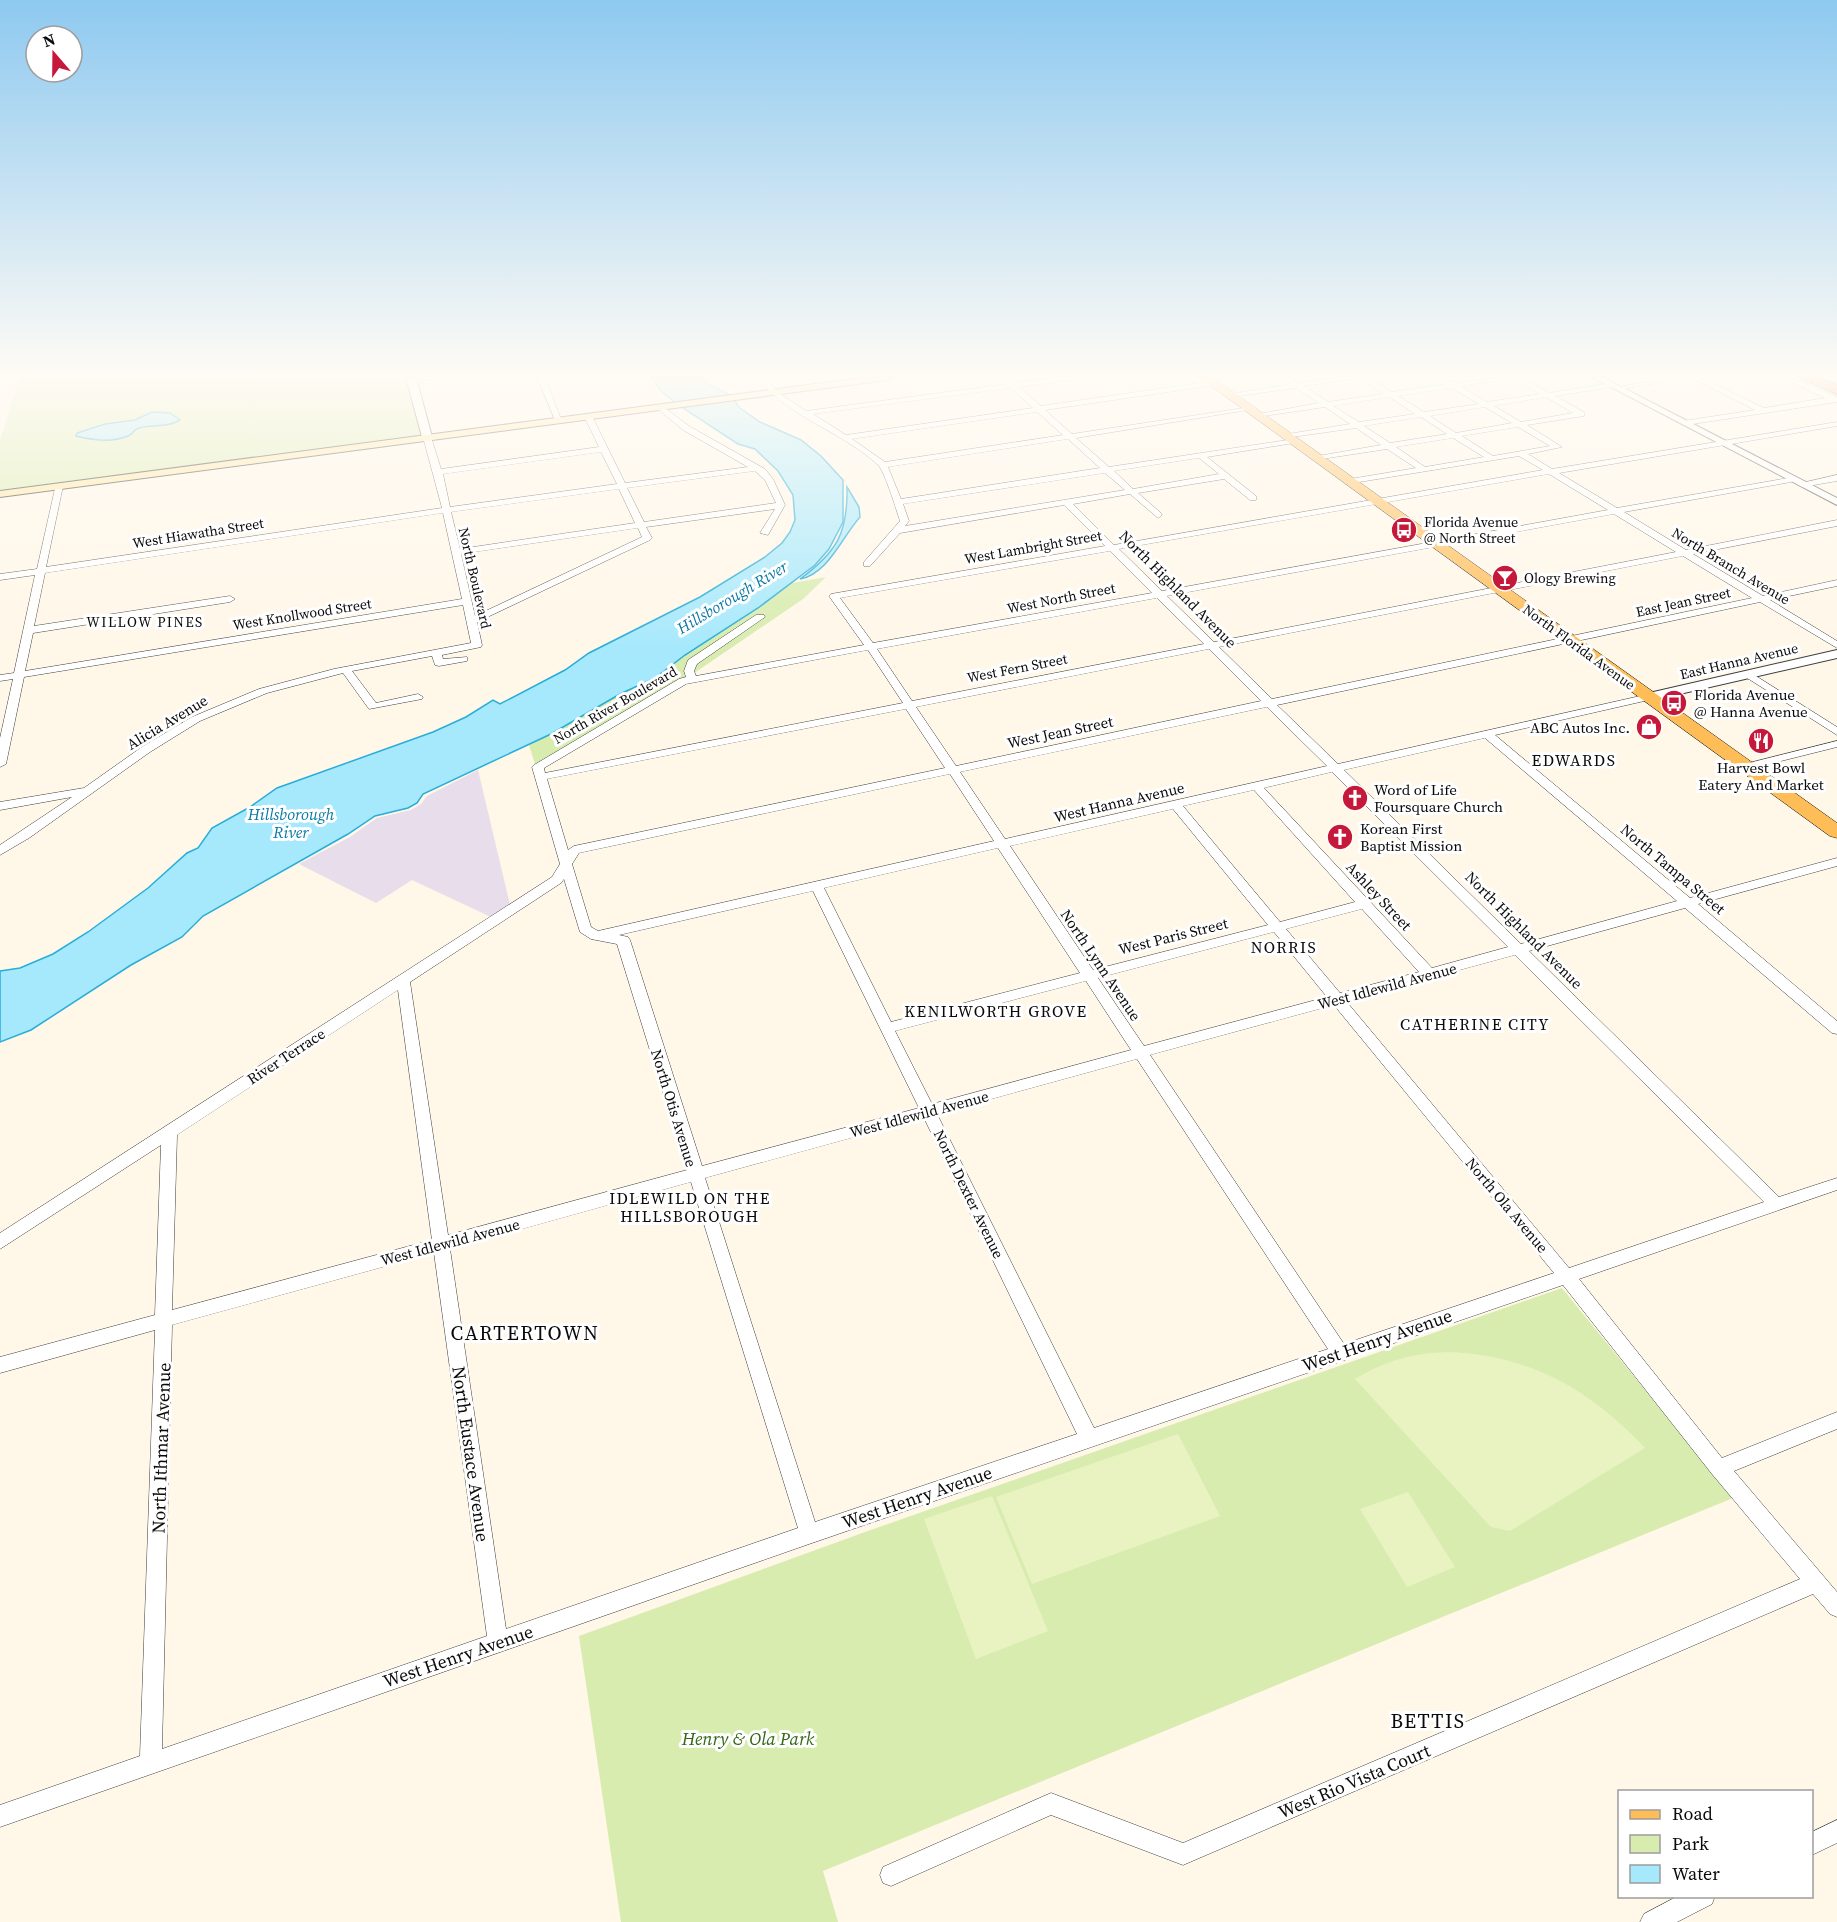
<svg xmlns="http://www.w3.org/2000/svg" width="1837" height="1922" font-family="'Source Serif 4',serif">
	<rect width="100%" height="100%" fill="#fff7e8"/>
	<polygon fill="#e7ddeb" points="478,770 510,905 491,917 412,880 376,903 299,864 350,837 377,818 411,810 421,804 427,796"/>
	<g fill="#d8ecaf">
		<polygon points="20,377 408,377 423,436 0,493 0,440"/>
		<polygon points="826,577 803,599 684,680 535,764 528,742 787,584"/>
		<polygon points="1562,1288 1733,1498 823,1871 838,1922 621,1922 579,1636 865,1532"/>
	</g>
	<g fill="#e9f3c1">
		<path d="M1447,1352c83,3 142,37 198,96l-135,83 -19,-4 -136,-148c32,-19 55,-25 92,-27z"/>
		<polygon points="1178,1434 1220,1516 1032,1584 996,1497"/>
		<polygon points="1408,1492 1455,1567 1407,1587 1360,1509"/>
		<polygon points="992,1496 1048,1631 976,1659 924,1519"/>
	</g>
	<g fill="#a7e9fc" stroke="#28add9" stroke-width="1.5">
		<polygon points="651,377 702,377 708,384 730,395 740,408 760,422 801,440 821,456 843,480 843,522 829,549 815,565 758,608 685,655 655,678 620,694 551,734 423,794 417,803 408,808 375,816 348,834 203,916 182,937 131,965 31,1030 0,1042 0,971 20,968 53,954 88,932 148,888 187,853 198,848 212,828 250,807 277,788 433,732 466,717 493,700 500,704 565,670 589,653 700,597 765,557 782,543 790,532 795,520 793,495 778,471 755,449 738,444 680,406 661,391"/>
		<path d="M152,412l18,1 10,7c-13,8 -27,4 -41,8 -7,2 -5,6 -11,8 -17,7 -35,4 -52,0l1,-3 28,-9 30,-4z"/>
		<path d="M847,487l12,20 1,10c-18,20 -32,57 -60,62 37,-27 48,-46 47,-92z"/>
	</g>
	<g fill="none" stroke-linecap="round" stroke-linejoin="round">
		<g stroke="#3d3d3d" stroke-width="1">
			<g id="minor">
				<polygon points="423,377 447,377 412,382 408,380"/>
				<polygon points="537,377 545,377 562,422 555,420"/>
				<path d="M757,377h8l14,16 27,18 201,-27 -8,-7h8l7,6 48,-6h19l-4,2 -58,8 22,19 172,-25h3v4l-171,25 27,24 178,-27 4,2 -178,29 33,29 185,-28 4,2 -4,2 -87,14 49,39v4h-6l-26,-21 -86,14 23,20 1,2 -4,3 -28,-24 -57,10 41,41 429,-75 -24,-14 -172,28 -1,-2 4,-3 66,-11 -29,-19 -72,11v-4h3l63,-11 -25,-17 -71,10v-4h3l62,-10 -25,-17 -68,10 -4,-2 66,-12 -23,-15 -66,9 -4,-2 64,-11 -9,-7h9l9,6 40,-6h17l-4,2 -48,7 24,16 55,-8 -25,-17h9l25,15 54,-8 -11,-7c9,0 11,3 18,5 7,2 46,-5 59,-5l-4,2 -48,7 27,16 53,-8 -28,-17h9l28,16 65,-10v4h-3l-56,9 29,16v4l-57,9 35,22 -34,7 24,15 285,-47v4l-278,47 58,35 177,-31 1,2 -4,3 -167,30 62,38 151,-30v6l-144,28 70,42 74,-16v6l-67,14 67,41v7l-77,-46 -483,103 61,59 311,-70 4,1v4l-158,36 195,163 147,-40v8l-139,38 139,117v13l-5,-1 -147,-125 -156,43 250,246 58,-19v12l-258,89 143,179 115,-46v17l-103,42 103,121v25l-7,-3 -17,-20 -630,271 -132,-50 -160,71 -8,-3 -3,-8 3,-8 168,-74 132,50 617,-264 -88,-105 -149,-189 -754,259 -809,283v-22l140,-49 15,-426 -155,43v-16l155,-42 6,-170 -161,104v-16l552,-356 8,-13 -28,-97 2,-2 145,-86 7,-2 -2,-6 4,-11 68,-45h8l1,2 -68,47 -3,7 2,5 168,-31 -35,-49 2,-2 274,-48 -41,-41 -164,28 -30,33h-6v-4l36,-41c-4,-12 -15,-49 -22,-56 -36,-34 -90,-47 -121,-88zM1011,388l22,20 -187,27 -33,-21zM1452,388l27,16 -55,8 -26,-16zM1389,397l26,17 -56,8 -26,-16zM1546,397l27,16 -52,9 -27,-16zM1485,407l27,16 -56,10 -26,-17zM1037,412l26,23 -178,27 -33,-23zM1421,417l26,17 -57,9 -26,-17zM1518,427l32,19 -57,10 -31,-20zM1453,438l31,19 -59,10 -29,-20zM1068,439l32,29 -199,31 -13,-32zM1199,458l20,16 -86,15 -19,-18zM1105,473l20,17 -220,36 4,-5 -6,-17zM1549,474l59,36 -446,81 -43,-42zM1614,514l62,38 -462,90 -47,-46zM1110,551l42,42 -279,50 -33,-45zM1683,556l69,42 -480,101 -53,-52zM1157,598l47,46 -292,57 -35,-52zM1209,649l52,52 -305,65 -40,-59zM868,650l35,53 -358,70 -1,-5 142,-84zM1267,707l60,59 -322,73 -45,-67zM906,709l39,59 -371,78 -6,4 -21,-71zM1485,738l192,163 -156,43 -177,-174zM1332,772l176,175 -76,21 -168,-180zM950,774l44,67 -396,90 -7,-4 -19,-63 7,-11zM1254,790l101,112 -75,20 -97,-116zM1173,809l95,116 -175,45 -83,-124zM998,848l82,125 -189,49 -67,-134zM564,879l16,53 11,7 26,5 70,226 -239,65 -38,-253 151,-99zM813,891l106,217 -217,58 -72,-226 -2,-3 -9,-2zM1362,909l57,63 -79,21 -54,-64zM1274,932l53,65 -183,49 -46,-68zM1515,955l249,247 -195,66 -223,-267zM1086,981l45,69 -199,54 -37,-73zM398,990l34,250 -260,70 5,-175zM1334,1005l220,268 -210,71 -194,-289zM1137,1059l191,290 -234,79 -157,-314zM924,1118l153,316 -262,88 -110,-344zM691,1182l107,346 -292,101 -56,-380zM434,1253l53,383 -325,113 10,-424z"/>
				<polygon points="1675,377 1699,377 1764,408 1825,398 1780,377 1789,377 1837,397 1837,402 1686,425 1683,425 1683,421 1755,410 1690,377 1618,390 1614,388"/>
				<path d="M661,405l28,21 76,43 8,10 12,26 -17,30 -8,-2 15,-24 -129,18 6,11 -2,2 -173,82 5,23 -1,2 -39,8 1,4 24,-2v4l-28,5 -4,-1 -3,-9 -80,15 24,32 42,-9 5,3 -1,2 -53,10 -26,-36 -76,20 -67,28 -50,31 -121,86 -29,17v-10l72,-48 -72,13v-8l84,-14 58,-41 50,-30 67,-28 75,-20 137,-26 -8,-38 -439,72 -18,87 -6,3v-29l13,-59 -13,2v-6l14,-2 21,-98 -35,5v-6l37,-5 19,-85 7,2 -17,81 396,-59 -19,-71 4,-2 4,2 10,32 158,-22 -15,-31 4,-2 4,2 33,67 123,-16 -65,-37 -25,-21 -1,-2zM601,452l16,32 -167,23 -7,-33zM755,471l10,9 11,23 -132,19 -17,-34zM619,489l16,34 -175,26 -9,-37zM443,513l19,86 -437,72 8,-38 197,-31 5,-3 -5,-3 -196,30 11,-53zM638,528l4,9 -167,79 -14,-62z"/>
				<polygon points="1837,475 1837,481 1802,487 1798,484"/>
				<polygon points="1748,671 1837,727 1837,735 1744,676 1744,672"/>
				<polygon points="1837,741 1837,747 1745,770 1739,767 1741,765"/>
				<polygon points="1837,1820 1837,1843 1812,1855 1812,1832"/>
				<polygon points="1678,1896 1715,1896 1712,1904 1677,1922 1640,1922 1644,1914"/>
			</g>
		</g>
		<g stroke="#3d3d3d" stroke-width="2">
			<g id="tertiary">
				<polygon points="406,377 416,377 432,437 430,439 422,437"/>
				<polygon points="1592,377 1602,377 1837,498 1837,505"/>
				<polygon points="1837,650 1837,658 1649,701 1642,697 1649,693"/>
			</g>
		</g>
		<g stroke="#2c2c2c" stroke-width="2">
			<polygon id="secondary" points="868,377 893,377 888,380 0,497 0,491"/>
		</g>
		<g stroke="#1b1b1b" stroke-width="1">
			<polygon id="primary" points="1199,377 1212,377 1837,823 1837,838 1830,836"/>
		</g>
		<g stroke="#1b1b1b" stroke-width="2">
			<polygon id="motorway" points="1799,377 1817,377 1837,385 1837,394"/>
		</g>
		<use href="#minor" fill="#fff" fill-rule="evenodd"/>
		<use href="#tertiary" fill="#fff" fill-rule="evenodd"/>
		<use href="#secondary" fill="#ffe7a3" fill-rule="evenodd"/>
		<use href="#primary" fill="#ffbd58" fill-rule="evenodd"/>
		<use href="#motorway" fill="#ff7e46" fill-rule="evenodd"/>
	</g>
	<linearGradient id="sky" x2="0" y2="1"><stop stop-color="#8ec9f0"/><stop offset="0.58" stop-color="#fffbf5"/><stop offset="1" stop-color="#fffbf5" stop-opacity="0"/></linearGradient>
	<rect width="1837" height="646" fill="url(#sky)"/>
	<defs>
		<g id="bus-disc" transform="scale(1.35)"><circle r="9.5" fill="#c5183a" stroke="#fff"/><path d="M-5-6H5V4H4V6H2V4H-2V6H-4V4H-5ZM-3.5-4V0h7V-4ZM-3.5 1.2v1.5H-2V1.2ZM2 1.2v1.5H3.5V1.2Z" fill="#fff"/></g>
		<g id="bar-disc" transform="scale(1.35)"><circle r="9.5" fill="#c5183a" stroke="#fff"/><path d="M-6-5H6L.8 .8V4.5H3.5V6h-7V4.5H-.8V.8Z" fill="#fff"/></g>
		<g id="shop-disc" transform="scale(1.35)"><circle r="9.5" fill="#c5183a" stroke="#fff"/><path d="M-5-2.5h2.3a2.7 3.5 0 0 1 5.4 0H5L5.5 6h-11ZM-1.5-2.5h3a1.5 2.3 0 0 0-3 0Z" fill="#fff"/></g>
		<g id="restaurant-disc" transform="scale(1.35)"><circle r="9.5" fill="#c5183a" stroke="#fff"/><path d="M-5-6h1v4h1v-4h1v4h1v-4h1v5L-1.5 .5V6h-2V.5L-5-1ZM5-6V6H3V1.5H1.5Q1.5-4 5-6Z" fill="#fff"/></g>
		<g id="church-disc" transform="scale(1.35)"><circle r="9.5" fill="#c5183a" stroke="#fff"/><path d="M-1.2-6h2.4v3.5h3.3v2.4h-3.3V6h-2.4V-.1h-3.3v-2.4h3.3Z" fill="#fff"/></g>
	</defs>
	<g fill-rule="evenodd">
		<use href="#bus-disc" x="1404" y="530"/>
		<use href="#bar-disc" x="1505" y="578"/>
		<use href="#bus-disc" x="1674" y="703"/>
		<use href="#shop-disc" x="1649" y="727"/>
		<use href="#restaurant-disc" x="1761" y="741"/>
		<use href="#church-disc" x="1355" y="798"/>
		<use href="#church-disc" x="1340" y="837"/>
	</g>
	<g text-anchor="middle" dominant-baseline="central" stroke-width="6" stroke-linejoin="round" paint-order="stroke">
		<g font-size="14" fill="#0a0a0a" stroke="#fff" text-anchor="start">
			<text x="1424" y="522">Florida Avenue<tspan x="1424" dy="16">@ North Street</tspan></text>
			<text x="1524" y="578">Ology Brewing</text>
		</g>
		<g font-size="14" fill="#0a0a0a" stroke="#fff">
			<text transform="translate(198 533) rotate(-9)">West Hiawatha Street</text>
			<text transform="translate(1033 547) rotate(-10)">West Lambright Street</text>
			<text transform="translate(1731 566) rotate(31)">North Branch Avenue</text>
			<text transform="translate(475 578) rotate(77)">North Boulevard</text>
			<text transform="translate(1061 598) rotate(-11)">West North Street</text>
			<text transform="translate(1683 602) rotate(-12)">East Jean Street</text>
			<text transform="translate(302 614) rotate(-9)">West Knollwood Street</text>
			<text transform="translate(1579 647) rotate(36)">North Florida Avenue</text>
			<text transform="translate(1739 661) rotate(-13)">East Hanna Avenue</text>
			<text transform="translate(1017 668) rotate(-11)">West Fern Street</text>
			<text transform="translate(615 705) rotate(-30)">North River Boulevard</text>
		</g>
		<g font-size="14" letter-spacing="1.5" fill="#0a0a0a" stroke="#fff">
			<text x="145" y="622">WILLOW PINES</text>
		</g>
		<g font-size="15" fill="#0a0a0a" stroke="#fff">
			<text transform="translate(1178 589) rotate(45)">North Highland Avenue</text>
			<text transform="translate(167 722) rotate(-31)">Alicia Avenue</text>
			<text transform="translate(1060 732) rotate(-12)">West Jean Street</text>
			<text transform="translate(1119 802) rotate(-13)">West Hanna Avenue</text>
			<text transform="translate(1673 869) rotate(40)">North Tampa Street</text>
			<text transform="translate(1379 896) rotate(47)">Ashley Street</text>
			<text transform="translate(1524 930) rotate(45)">North Highland Avenue</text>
			<text transform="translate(1173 936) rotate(-14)">West Paris Street</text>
			<text transform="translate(1101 965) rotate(56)">North Lynn Avenue</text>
			<text transform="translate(1387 986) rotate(-15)">West Idlewild Avenue</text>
			<text transform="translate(286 1056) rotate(-33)">River Terrace</text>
			<text transform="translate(674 1108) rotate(73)">North Otis Avenue</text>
			<text transform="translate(919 1114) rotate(-15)">West Idlewild Avenue</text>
			<text transform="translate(969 1194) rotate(64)">North Dexter Avenue</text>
			<text transform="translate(1507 1205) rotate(50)">North Ola Avenue</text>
			<text transform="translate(450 1242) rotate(-15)">West Idlewild Avenue</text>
		</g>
		<g font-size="15" fill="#0a0a0a" stroke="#fff" text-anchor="start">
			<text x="1694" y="694">Florida Avenue<tspan x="1694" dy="17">@ Hanna Avenue</tspan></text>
			<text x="1630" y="727" text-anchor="end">ABC Autos Inc.</text>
			<text x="1761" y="767" text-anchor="middle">Harvest Bowl<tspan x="1761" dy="17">Eatery And Market</tspan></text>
			<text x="1374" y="789">Word of Life<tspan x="1374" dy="17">Foursquare Church</tspan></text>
			<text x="1360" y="828">Korean First<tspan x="1360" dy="17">Baptist Mission</tspan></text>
		</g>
		<g font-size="16" font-style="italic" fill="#0a79a5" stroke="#fff">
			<text transform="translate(732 597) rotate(-31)">Hillsborough River</text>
			<text x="291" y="814">Hillsborough<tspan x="291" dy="18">River</tspan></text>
		</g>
		<g font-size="16" letter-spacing="1.5" fill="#0a0a0a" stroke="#fff">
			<text x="1574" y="760">EDWARDS</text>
			<text x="1284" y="947">NORRIS</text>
			<text x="996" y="1011">KENILWORTH GROVE</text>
			<text x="1475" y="1024">CATHERINE CITY</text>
			<text x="690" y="1198">IDLEWILD ON THE<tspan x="690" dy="18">HILLSBOROUGH</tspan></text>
		</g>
		<g font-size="18" fill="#0a0a0a" stroke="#fff">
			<text transform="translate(1377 1340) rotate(-19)">West Henry Avenue</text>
			<text transform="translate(161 1448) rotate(-88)">North Ithmar Avenue</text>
			<text transform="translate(471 1454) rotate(82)">North Eustace Avenue</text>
			<text transform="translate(917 1497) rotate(-19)">West Henry Avenue</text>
			<text transform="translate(458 1656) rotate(-19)">West Henry Avenue</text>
			<text transform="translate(1354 1781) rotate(-23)">West Rio Vista Court</text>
		</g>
		<g font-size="18" font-style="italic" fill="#336716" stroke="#fff">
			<text x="748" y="1738">Henry &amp; Ola Park</text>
		</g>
		<g font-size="20" letter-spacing="1.5" fill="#0a0a0a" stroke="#fff">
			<text x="525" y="1333">CARTERTOWN</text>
			<text x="1428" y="1721">BETTIS</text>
		</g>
	</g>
	<rect x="1618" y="1790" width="195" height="108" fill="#ffffff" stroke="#9d9d9d" stroke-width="1.5"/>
	<rect x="1630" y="1810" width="30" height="9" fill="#ffbd58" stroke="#9d9d9d" stroke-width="1.5"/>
	<text x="1672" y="1820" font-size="18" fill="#0a0a0a">Road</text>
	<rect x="1630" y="1835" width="30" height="18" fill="#d8ecaf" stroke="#9d9d9d" stroke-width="1.5"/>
	<text x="1672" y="1850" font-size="18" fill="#0a0a0a">Park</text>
	<rect x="1630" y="1865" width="30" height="18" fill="#a7e9fc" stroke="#9d9d9d" stroke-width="1.5"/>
	<text x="1672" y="1880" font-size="18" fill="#0a0a0a">Water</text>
	<g transform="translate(54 54) rotate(340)"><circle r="28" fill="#ffffff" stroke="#9d9d9d" stroke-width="1.5"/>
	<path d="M0-4.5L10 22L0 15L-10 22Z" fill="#c5183a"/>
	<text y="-9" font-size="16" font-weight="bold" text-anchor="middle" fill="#0a0a0a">N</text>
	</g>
</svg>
